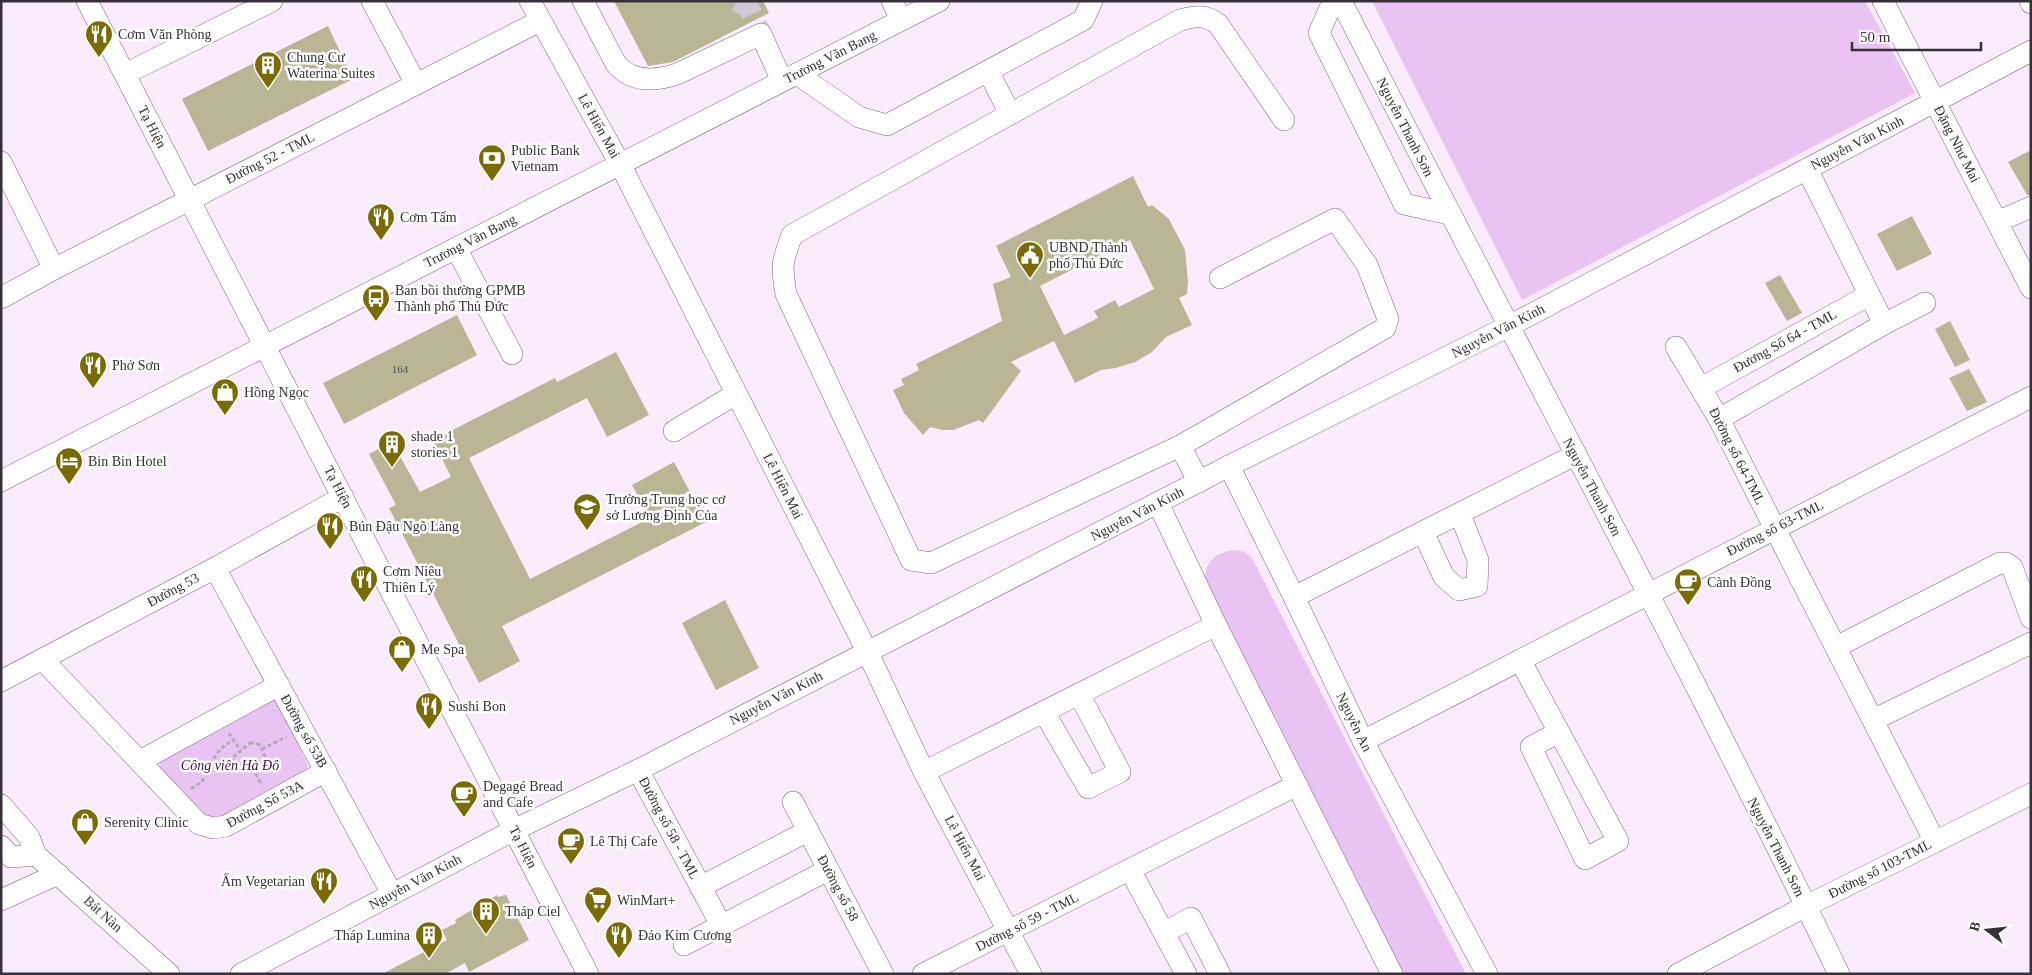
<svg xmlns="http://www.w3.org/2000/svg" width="2032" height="975" font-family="Georgia,serif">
	<rect width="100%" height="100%" fill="#faecfd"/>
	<g fill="#e9c3f2">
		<polygon points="1372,1 1865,1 1915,93 1522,300"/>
		<path d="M1237,550l8,2 7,6 214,416h-63l-199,-390c1,-23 10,-32 33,-34z"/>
		<polygon points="275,700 282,708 308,766 306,775 213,820 203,819 159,770 160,760 267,701"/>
	</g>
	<g fill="#bab594" fill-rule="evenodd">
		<polygon points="614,1 763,1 769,13 673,62 648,66"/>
		<polygon points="328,26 353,79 208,151 182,99"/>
		<polygon points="2031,150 2031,195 2027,195 2008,162"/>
		<path d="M1133,176l15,31 4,-2 17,14 16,31 3,31 -1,13 -8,4 13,27 -26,12 -14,15 -17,10 -19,6 -15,2 -26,13 -21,-42 -43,21 10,9 -38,52 -4,-3 -26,10h-11l-12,-3 -7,8 -19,-22 -11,-23 11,-5 -3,-6 18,-9 -3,-6 86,-43 -9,-37 18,-7 -15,-31zM1130,240l24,49 -35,18 -4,-7 -21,11 4,7 -34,17 -24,-49z"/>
		<polygon points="1912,216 1932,254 1897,271 1877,234"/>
		<polygon points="1780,275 1802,313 1787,321 1765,283"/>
		<polygon points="457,315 477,355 344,424 323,383"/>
		<polygon points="1950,321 1970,360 1955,367 1935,329"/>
		<polygon points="616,352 649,415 607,437 587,398 469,458 530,579 650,518 632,485 674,462 706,522 502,626 520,661 479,683 389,508 396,505 369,454 392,442 420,492 451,477 433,440 555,378 557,382"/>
		<polygon points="1969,369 1987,402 1967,411 1949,378"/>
		<polygon points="725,600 759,668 716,690 682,623"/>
		<polygon points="497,895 498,897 506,895 529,940 469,972 465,963 445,974 382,974 447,940 442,930 456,923 455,920"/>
	</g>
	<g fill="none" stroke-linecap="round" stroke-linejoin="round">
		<polyline stroke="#d3c6d6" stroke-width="21" stroke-dasharray="21 11" stroke-linecap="butt" points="737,1 749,8 761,34"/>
		<g stroke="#7b677f" stroke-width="22">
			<g id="minor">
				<polyline points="87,1 588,974"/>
				<polyline points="372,1 416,84"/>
				<polyline points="530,1 620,164 867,651 924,772 1031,974"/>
				<path d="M583,1l33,63c16,19 40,17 61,10l84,-40 21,47"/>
				<polyline points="892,1 901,20"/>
				<polyline points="1333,1 1319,33 1404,204 1449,214"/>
				<path d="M1341,1c165,325 340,645 498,973"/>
				<polyline points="1883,1 2031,288"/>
				<polyline points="2030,1 2031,3"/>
				<polyline points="988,71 1010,114"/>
				<polyline points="125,74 272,1"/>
				<polyline points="797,74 859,117 887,125 1083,20 1092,1"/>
				<polyline points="1,162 54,269"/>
				<polyline points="1807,169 1884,324"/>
				<polyline points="1997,222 2031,207"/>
				<polyline points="456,248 512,354"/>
				<polyline points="1,298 54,269 540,21"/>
				<polyline points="1676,347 1719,419 1935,842"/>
				<polyline points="1701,388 1869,295"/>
				<polyline points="1719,419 1884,324 1925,303"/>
				<polyline points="674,431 736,394"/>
				<polyline points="1180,446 1385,328 1388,319 1367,265 1335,219 1220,278"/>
				<polyline points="1229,466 1294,597 1363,741 1487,974"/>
				<polyline points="1,481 939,1"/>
				<path d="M1199,482l-19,-36 -249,117 -20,-3 -125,-266c-5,-29 -4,-32 6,-59l388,-215c15,-4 25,-6 38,4l66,96"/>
				<polyline points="1158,503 1216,625 1392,974"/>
				<polyline points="1423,532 1444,577 1459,590 1477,586 1478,560 1460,514"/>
				<polyline points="215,568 392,894"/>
				<polyline points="1294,597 1575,455"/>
				<polyline points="1836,647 2000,563 2006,563 2012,567 2031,618"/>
				<polyline points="43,660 199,824 213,828 226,826 326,771"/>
				<polyline points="1520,660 1618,841 1585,859 1531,747 1559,732"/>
				<polyline points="1,681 215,568 343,497"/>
				<polyline points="1044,712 1088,788 1120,772 1079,694"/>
				<polyline points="1873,720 2031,643"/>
				<polyline points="1363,741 2031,397"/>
				<polyline points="140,761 279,685"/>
				<polyline points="638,770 721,925"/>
				<polyline points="924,772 1216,625"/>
				<polyline points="793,802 883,974"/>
				<polyline points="1,805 29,837 36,855 169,974"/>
				<polyline points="1,846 11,857 36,855"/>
				<polyline points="1130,870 1186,974"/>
				<polyline points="700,887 808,831"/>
				<polyline points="1,900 58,874"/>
				<polyline points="1164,933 1191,918 1220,974"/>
				<polyline points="684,945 828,870"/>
				<polyline points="241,974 514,830 638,770 1229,466 1509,326 2031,51"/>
				<polyline points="923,974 1297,785"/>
				<polyline points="1678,974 1806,906 2031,794"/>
			</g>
		</g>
		<g stroke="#b6aab9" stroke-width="3" stroke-dasharray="4 2.5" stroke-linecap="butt">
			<polyline points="229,733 240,750"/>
			<path d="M250,743h5l5,2 5,12c-6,9 -18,18 -28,13l-5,-12z"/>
			<polyline points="262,749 286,737"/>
			<polyline points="252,768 262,785"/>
			<path d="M191,789c19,-11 15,-18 25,-34 4,-7 11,-11 18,-15"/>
		</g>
		<use href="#minor" stroke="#fff" stroke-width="21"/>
	</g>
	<defs>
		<g id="restaurant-pin" transform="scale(1.4375)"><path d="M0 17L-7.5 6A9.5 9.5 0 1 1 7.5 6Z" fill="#7b6b04" stroke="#fff"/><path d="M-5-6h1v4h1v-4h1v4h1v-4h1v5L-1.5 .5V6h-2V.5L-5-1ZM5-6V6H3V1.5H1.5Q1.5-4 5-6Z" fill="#fff"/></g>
		<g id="building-pin" transform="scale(1.4375)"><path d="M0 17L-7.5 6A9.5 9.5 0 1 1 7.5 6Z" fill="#7b6b04" stroke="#fff"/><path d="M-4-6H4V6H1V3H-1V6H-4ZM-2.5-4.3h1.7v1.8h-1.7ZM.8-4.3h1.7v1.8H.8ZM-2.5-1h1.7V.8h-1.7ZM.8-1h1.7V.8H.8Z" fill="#fff"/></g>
		<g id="bank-pin" transform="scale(1.4375)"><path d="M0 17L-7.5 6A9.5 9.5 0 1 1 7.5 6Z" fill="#7b6b04" stroke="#fff"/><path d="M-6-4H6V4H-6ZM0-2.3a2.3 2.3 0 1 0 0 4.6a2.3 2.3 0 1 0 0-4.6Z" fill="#fff"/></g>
		<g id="civic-pin" transform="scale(1.4375)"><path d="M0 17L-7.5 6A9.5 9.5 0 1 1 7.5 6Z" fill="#7b6b04" stroke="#fff"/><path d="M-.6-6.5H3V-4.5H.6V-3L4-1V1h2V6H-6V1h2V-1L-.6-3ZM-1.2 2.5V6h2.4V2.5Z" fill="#fff"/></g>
		<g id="bus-pin" transform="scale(1.4375)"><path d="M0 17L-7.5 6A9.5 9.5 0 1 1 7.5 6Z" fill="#7b6b04" stroke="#fff"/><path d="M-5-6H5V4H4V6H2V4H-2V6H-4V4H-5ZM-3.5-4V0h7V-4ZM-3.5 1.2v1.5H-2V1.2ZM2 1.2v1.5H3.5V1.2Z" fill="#fff"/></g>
		<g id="shop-pin" transform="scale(1.4375)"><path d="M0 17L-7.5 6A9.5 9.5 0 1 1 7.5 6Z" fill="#7b6b04" stroke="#fff"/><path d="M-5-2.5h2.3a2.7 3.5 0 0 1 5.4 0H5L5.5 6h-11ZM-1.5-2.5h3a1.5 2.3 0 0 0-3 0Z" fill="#fff"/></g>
		<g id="hotel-pin" transform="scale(1.4375)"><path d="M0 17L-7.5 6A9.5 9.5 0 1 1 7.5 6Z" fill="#7b6b04" stroke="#fff"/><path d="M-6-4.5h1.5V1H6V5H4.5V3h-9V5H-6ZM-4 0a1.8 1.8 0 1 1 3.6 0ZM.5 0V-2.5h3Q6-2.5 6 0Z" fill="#fff"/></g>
		<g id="school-pin" transform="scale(1.4375)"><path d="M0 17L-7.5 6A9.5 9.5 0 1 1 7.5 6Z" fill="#7b6b04" stroke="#fff"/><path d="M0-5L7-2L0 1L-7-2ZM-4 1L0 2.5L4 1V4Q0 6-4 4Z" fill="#fff"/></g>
		<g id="cafe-pin" transform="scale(1.4375)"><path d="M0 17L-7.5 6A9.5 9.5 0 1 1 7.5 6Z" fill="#7b6b04" stroke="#fff"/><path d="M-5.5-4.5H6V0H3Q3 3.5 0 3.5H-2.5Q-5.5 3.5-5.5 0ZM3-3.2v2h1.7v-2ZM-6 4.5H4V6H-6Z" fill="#fff"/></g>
		<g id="supermarket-pin" transform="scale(1.4375)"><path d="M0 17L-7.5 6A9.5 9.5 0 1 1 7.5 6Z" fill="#7b6b04" stroke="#fff"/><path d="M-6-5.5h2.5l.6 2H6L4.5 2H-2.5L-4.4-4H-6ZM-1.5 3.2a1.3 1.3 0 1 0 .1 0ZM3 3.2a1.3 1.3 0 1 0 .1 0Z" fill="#fff"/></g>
	</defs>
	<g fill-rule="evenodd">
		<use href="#restaurant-pin" x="99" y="34"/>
		<use href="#building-pin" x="268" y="65"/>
		<use href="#bank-pin" x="492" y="158"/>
		<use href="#restaurant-pin" x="381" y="217"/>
		<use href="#civic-pin" x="1030" y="255"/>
		<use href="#bus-pin" x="376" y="298"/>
		<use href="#restaurant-pin" x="93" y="365"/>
		<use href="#shop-pin" x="225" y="392"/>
		<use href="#building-pin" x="392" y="444"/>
		<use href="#hotel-pin" x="69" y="461"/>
		<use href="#school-pin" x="587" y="507"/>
		<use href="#restaurant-pin" x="330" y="526"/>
		<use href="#restaurant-pin" x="364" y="579"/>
		<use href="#cafe-pin" x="1688" y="582"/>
		<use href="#shop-pin" x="402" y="649"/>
		<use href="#restaurant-pin" x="429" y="706"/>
		<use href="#cafe-pin" x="464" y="794"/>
		<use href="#shop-pin" x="85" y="822"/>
		<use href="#cafe-pin" x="571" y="841"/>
		<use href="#restaurant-pin" x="324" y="881"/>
		<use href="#supermarket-pin" x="598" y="900"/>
		<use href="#building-pin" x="486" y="911"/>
		<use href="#building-pin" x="429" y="935"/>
		<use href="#restaurant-pin" x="619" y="935"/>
	</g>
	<g text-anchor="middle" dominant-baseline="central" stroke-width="5" stroke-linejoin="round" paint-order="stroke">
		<g font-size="11" fill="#585050">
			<text x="400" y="369">164</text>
		</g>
		<g font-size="14" fill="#372f39" stroke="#fff" text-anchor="start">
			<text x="118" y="34">Cơm Văn Phòng</text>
			<text x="287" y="57">Chung Cư<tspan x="287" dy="16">Waterina Suites</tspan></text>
			<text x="511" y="150">Public Bank<tspan x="511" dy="16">Vietnam</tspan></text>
			<text x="400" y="217">Cơm Tấm</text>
			<text x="1049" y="247">UBND Thành<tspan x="1049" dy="16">phố Thủ Đức</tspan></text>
			<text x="395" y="290">Ban bồi thường GPMB<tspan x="395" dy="16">Thành phố Thủ Đức</tspan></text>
			<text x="112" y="365">Phở Sơn</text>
			<text x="244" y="392">Hồng Ngọc</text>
			<text x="411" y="436">shade 1<tspan x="411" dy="16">stories 1</tspan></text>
			<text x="88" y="461">Bin Bin Hotel</text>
			<text x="606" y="499">Trường Trung học cơ<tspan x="606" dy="16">sở Lương Định Của</tspan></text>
			<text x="349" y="526">Bún Đậu Ngõ Làng</text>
			<text x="383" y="571">Cơm Niêu<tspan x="383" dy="16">Thiên Lý</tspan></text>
			<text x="1707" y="582">Cành Đồng</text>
			<text x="421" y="649">Me Spa</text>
			<text x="448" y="706">Sushi Bon</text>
			<text x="483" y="786">Degagé Bread<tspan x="483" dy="16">and Cafe</tspan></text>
			<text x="104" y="822">Serenity Clinic</text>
			<text x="590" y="841">Lê Thị Cafe</text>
			<text x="305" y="881" text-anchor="end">Ấm Vegetarian</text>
			<text x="617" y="900">WinMart+</text>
			<text x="505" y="911">Tháp Ciel</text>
			<text x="410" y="935" text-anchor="end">Tháp Lumina</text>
			<text x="638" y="935">Đảo Kim Cương</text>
		</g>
		<g font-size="14" fill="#372f39" stroke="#fff">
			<text transform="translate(830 57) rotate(-27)">Trương Văn Bang</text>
			<text transform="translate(599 126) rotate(61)">Lê Hiến Mai</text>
			<text transform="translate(152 127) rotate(63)">Tạ Hiện</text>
			<text transform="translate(1405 127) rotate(63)">Nguyễn Thanh Sơn</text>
			<text transform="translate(1857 143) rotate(-27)">Nguyễn Văn Kỉnh</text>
			<text transform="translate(1957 144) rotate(63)">Đặng Như Mai</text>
			<text transform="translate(270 158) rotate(-27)">Đường 52 - TML</text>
			<text transform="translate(470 241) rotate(-27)">Trương Văn Bang</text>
			<text transform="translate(1498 331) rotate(-27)">Nguyễn Văn Kỉnh</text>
			<text transform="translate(1785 341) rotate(-29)">Đương Số 64 - TML</text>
			<text transform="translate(1737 456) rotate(63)">Đường số 64-TML</text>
			<text transform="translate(783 486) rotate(63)">Lê Hiến Mai</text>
			<text transform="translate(338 487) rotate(63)">Tạ Hiện</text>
			<text transform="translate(1592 487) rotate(62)">Nguyễn Thanh Sơn</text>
			<text transform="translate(1137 514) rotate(-27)">Nguyễn Văn Kỉnh</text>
			<text transform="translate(1775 528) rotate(-27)">Đường số 63-TML</text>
			<text transform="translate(173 590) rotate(-28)">Đường 53</text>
			<text transform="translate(776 698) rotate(-27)">Nguyễn Văn Kỉnh</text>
			<text transform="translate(1354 722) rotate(64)">Nguyễn An</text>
			<text transform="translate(304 731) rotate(61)">Đường số 53B</text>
			<text transform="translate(265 804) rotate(-28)">Đường Số 53A</text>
			<text transform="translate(669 828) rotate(62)">Đường số 58 - TML</text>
			<text transform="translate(523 847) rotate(63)">Tạ Hiện</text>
			<text transform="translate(1776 847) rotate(63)">Nguyễn Thanh Sơn</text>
			<text transform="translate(965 848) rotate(62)">Lê Hiến Mai</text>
			<text transform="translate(1880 869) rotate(-27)">Đường số 103-TML</text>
			<text transform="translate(415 882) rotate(-28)">Nguyễn Văn Kỉnh</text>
			<text transform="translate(838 888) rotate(62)">Đường số 58</text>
			<text transform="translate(103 914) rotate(42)">Bát Nàn</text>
			<text transform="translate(1027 922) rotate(-27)">Dường số 59 - TML</text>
		</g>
		<g font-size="14" font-style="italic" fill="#430b4e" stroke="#fff">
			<text x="230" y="765">Công viên Hà Đô</text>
		</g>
	</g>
	<rect width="2032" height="975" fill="none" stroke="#372f39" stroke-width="5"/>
	<g transform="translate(1987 930) rotate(286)" stroke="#ffffff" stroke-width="4" paint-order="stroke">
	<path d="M0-4L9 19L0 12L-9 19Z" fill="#372f39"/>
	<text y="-8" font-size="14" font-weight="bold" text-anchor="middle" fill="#372f39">B</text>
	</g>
	<path d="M1852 42v8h129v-8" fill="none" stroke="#372f39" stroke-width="2.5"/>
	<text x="1860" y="42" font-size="15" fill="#372f39" stroke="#ffffff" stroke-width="4" paint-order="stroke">50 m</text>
</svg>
